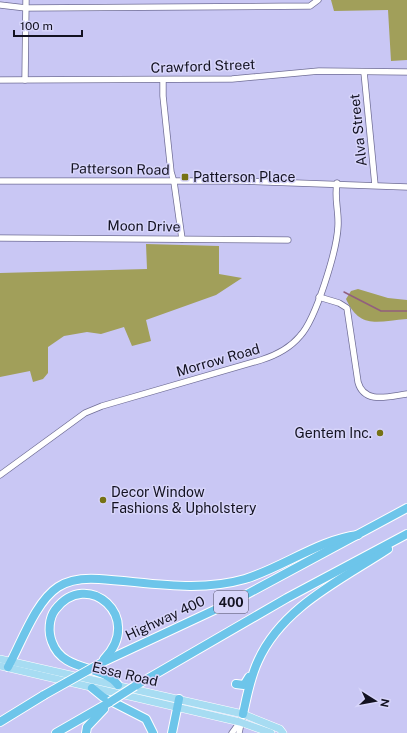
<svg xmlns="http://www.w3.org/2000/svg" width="407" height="733" font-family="'Public Sans',sans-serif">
	<rect width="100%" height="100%" fill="#c9c7f4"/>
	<g fill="#a19f5a">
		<polygon points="331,0 407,0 407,60 391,61 388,10 334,11"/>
		<polygon points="146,244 219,246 219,274 242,278 216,295 146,320 151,341 132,346 124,327 101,334 87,332 64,336 48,347 48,373 43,379 33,382 30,371 0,377 0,273 147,269"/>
		<path d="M358,289l30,9 19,2v19c-29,2 -47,11 -61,-20l5,-8z"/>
	</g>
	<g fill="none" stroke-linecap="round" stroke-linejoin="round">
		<polyline stroke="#925f7e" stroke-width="1.5" points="344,292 381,311 407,311"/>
		<g stroke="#706e96" stroke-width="7">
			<g id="minor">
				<polyline points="0,5 26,8 310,6 318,0"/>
				<polyline points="364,72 375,185"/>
				<polyline points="0,80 232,79 319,71 407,72"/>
				<polyline points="25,80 26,0"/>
				<polyline points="163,80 163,96 171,172 174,182 182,239"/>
				<polyline points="0,181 241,181 407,187"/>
				<polyline points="0,238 288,240"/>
				<path d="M319,297l20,6 8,5 11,74c6,23 32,14 49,12"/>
				<path d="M0,475l85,-62 17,-7 159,-46c16,-5 29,-12 39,-24 16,-17 37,-86 38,-110 1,-15 -4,-28 -1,-43"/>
				<polyline points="232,733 240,722"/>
				<polyline points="239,733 243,714"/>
			</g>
		</g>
		<g stroke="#fff" stroke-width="8">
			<g id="major">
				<polyline points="0,659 243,714 280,729 283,733"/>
				<polyline points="0,666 240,722 271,733"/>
			</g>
		</g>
		<g stroke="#fff" stroke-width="10">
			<g id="highway">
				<path d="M104,659c41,-41 -17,-92 -49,-49 -6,8 -7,22 -3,32 11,31 51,22 66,43"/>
				<polyline points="101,663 238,599 407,508"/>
				<path d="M8,667c13,-23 27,-65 50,-80 12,-8 27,-9 41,-8 49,3 98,14 146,0 39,-12 73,-39 113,-44"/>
				<polyline points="236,684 244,685 249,677"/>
				<polyline points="135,686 287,598 407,534"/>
				<polyline points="92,688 103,697 146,719 153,733"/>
				<path d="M243,714c4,-18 7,-36 15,-53 24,-54 83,-81 130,-112"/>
				<polyline points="0,722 44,695"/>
				<polyline points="56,733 110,702"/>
				<polyline points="86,733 87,727 104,709"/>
				<polyline points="172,733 179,699"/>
			</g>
		</g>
		<use href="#minor" stroke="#fff" stroke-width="5.5"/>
		<use href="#major" stroke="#a7dcf2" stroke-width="7"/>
		<use href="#highway" stroke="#6dc5ea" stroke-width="8"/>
		<g stroke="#fff" stroke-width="10" stroke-linecap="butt">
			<g id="highway-bridge">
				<polyline points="44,695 101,663"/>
				<polyline points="110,702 135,686"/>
			</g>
		</g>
		<use href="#highway-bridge" stroke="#6dc5ea" stroke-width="8"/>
	</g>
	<g fill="#767215" stroke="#d7d5fa" stroke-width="1.5">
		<rect x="181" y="173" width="8" height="8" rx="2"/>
		<circle cx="380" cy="433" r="4"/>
		<circle cx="103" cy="500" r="4"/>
	</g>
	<g text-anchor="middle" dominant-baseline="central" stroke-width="3" stroke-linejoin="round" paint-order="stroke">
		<rect fill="#d7d5fa" stroke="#4e4c62" stroke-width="1" x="214" y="591" width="34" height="22" rx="3"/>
		<g font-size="13" font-weight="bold" fill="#131221">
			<text x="231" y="602">400</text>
		</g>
		<g font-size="14" fill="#131221" stroke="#d7d5fa">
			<text transform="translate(203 66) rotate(-2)">Crawford Street</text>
			<text transform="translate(358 130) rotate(-96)">Alva Street</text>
			<text transform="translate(120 169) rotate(1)">Patterson Road</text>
			<text transform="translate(144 226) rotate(1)">Moon Drive</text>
			<text transform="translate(218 360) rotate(-16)">Morrow Road</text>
			<text transform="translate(165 618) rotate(-25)">Highway 400</text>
			<text transform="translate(125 674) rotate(13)">Essa Road</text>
		</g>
		<g font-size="14" fill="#131221" stroke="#d7d5fa" text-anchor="start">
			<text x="193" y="177">Patterson Place</text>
			<text x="372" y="433" text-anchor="end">Gentem Inc.</text>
			<text x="111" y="492">Decor Window<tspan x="111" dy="16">Fashions &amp; Upholstery</tspan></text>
		</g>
	</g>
	<g transform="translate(375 701) rotate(101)" stroke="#d7d5fa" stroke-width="3" paint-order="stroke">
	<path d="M0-3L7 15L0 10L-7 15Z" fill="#131221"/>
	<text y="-6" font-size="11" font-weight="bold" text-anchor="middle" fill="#131221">N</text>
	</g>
	<path d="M14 30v6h68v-6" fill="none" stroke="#131221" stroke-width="2"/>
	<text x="20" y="30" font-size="12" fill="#131221" stroke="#d7d5fa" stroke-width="3" paint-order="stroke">100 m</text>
</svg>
